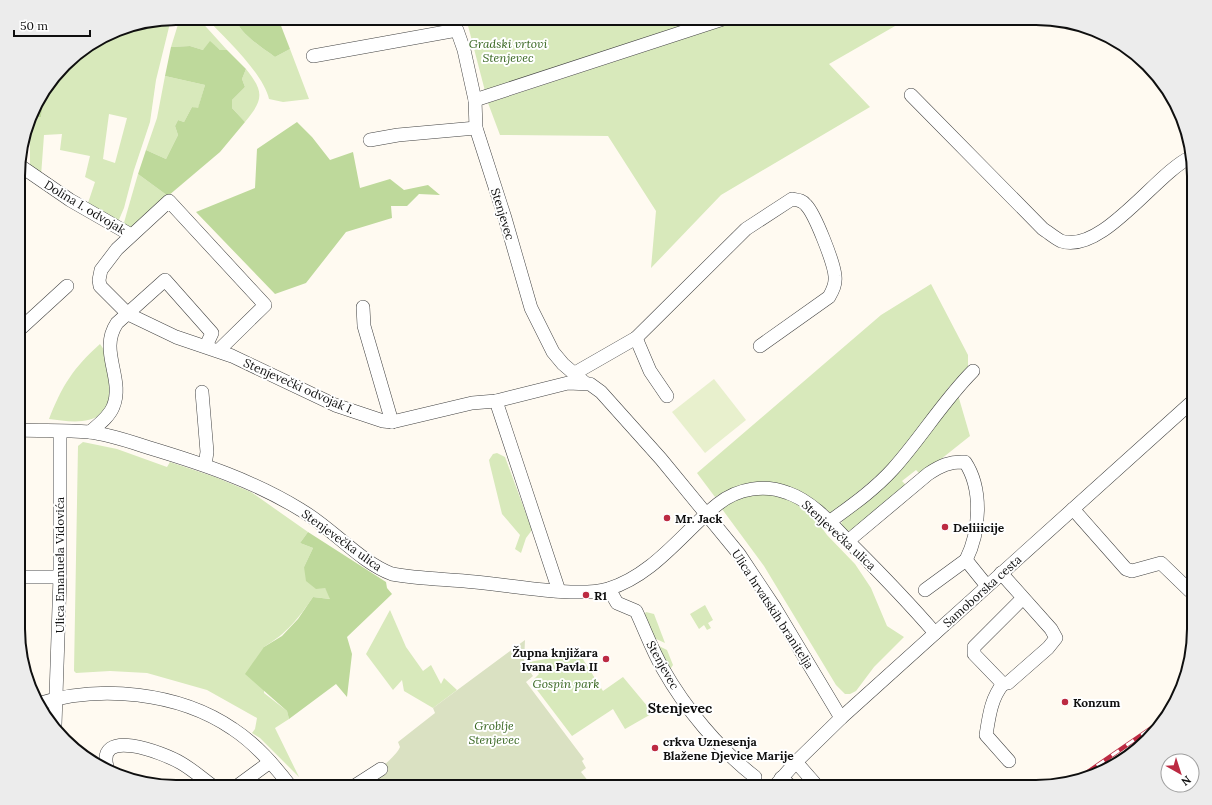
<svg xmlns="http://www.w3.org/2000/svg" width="1212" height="805" font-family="Lora,serif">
	<rect width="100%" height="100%" fill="#fffaf1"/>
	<g fill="#d8e9bb" fill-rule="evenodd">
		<polygon points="180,18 198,18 227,50 220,50 215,46 203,50 190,46 171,47"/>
		<path d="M206,18h30c1,14 28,31 39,39l15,-8 19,50 -26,3 -14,-3c-6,-26 -44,-61 -63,-81z"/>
		<polygon points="466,18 708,18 485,91"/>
		<polygon points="747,18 909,18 829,64 870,107 721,195 651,268 656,211 608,136 500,135 488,103"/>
		<path d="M171,19l-15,61 -6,42 -16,48 -10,38 -6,14 -31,-16 8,-24 -10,-5 5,-21 -30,-6 2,-16 -18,1 -3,41 -11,-8v-47l1,-4h10l4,-25 27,-35 44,-27zM109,114l18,4 -12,45 -12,-4z"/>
		<path d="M246,69c18,23 18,30 -1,53l-13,-14v-8l13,-13 -3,-8z"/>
		<polygon points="165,76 205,85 198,109 192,107 184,122 178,120 175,126 178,135 166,159 146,150 157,118"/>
		<polygon points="138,174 168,196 131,229 123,226"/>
		<path d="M931,284l37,71v14l-19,18 -15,25 -48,56 -54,46c-10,-7 -20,-16 -31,-22 -28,-16 -60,-11 -86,5l-18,-24 184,-158z"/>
		<path d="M100,344c3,4 6,9 8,13 5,14 5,47 -7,57 -13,11 -36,7 -52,5 13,-33 24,-51 51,-75z"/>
		<polygon points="958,395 970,436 921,475 916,470 902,481 907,486 852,530 846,531 840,526 845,516"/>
		<path d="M83,442l34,7 50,18 3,-5 45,15 36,15 57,40 -8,11 13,5 -9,19 21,21 6,11 -18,-2c-15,22 -26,36 -49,50v46l23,18 2,8 -14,9 24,49 -39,-39 -8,-5 3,-4 2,-11 -50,-28 -60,-17 -37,-2 -34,2 -2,-2 4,-225z"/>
		<polygon points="497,453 505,457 532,530 526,538 521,553 515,549 520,535 502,514 490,465 489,460 493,454"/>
		<polygon points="767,494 783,496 811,513 827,535 855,564 871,588 887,626 904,637 874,667 856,691 850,694 845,694 836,685 764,566 722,509 724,506 743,496"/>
		<polygon points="705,605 713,620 708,623 711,628 707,630 704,625 699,629 690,614"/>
		<polygon points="390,610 406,647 423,671 431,665 441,684 444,678 457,690 433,708 404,691 402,680 393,690 366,654"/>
		<polygon points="646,612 654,614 665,643 654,638 644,615"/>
		<polygon points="657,645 667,650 673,665 669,671"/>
		<polygon points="579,653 603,691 623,677 653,713 625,729 613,709 572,736 531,682 539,674 529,662"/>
	</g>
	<g fill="#bed99b">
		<path d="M236,18h42l12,31 -15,8c-11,-8 -38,-25 -39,-39z"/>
		<polygon points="210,41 220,50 227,50 246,69 242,79 245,87 232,100 232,108 245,122 220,152 168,196 138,174 146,150 166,159 178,135 175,126 178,120 184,122 192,107 198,108 205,85 165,76 171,47 190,46 203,50"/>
		<polygon points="45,92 41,117 31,117 34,106"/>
		<polygon points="297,122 312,137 330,160 353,152 360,188 390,179 404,190 428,185 440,195 419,194 407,206 391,206 392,218 346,232 306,283 275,294 196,212 255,188 257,149"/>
		<polygon points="308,532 386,582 387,588 392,594 347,637 352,654 347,697 336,684 289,719 287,711 245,674 264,647 282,636 298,619 313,597 330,599 325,588 316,589 306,581 304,567 313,548 300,543"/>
	</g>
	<path fill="#dae1c2" d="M525,640l-1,23 9,13 -7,6 58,77 -2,2 4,7 -5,4 12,15h-235c10,-10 37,-28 42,-40l-2,-5 37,-29 -2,-5z"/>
	<polygon fill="#e8f0cd" points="714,379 746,420 705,453 672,412"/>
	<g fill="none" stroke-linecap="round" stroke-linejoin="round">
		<g stroke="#424242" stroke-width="14">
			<g id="minor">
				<polyline points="313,56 457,30 464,50 475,100 476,128 505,218 531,308 553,352 563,364 584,382"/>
				<path d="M911,95l132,134c5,3 12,9 18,12 41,14 95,-68 130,-84"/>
				<polyline points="475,100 726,18"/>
				<polyline points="370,140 398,135 476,128"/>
				<polyline points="19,165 70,200 131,235"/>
				<polyline points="363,307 364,326 392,422"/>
				<polyline points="19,330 67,286"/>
				<polyline points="636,338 650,371 667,396"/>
				<polyline points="219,350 265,305 169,201 117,249 101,270 99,280 100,286 128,314 176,337 232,356 335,405 383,421 392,422 472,403 496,401 568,383 590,384 601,392 661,459 739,554 775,608 841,718"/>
				<path d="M575,373l61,-35 110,-109 46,-30c6,1 10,1 14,6 9,9 28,58 29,71 1,8 -2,14 -6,21l-69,49"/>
				<polyline points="202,392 207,452 205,465"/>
				<polyline points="496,401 559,591"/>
				<path d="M19,430c23,1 47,0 70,2 20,2 42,10 61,16 53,16 104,33 151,62 31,18 59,52 91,64 27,5 55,5 83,8 34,3 102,16 133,7 46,-14 75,-57 110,-85 20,-16 47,-20 70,-11 26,9 47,35 66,54 28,28 55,56 81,86"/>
				<path d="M90,432c8,-7 19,-15 23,-25 12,-28 -15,-56 4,-84l48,-43 47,53 -6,13"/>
				<polyline points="1073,509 1126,569 1132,571 1161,563 1190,591"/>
				<path d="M829,522c22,-16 45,-32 64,-53 28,-31 50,-68 80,-98"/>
				<path d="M848,541l80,-67c12,-8 22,-13 37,-12 18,27 15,70 1,98"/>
				<polyline points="1001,573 1051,629 1056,638 1048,648 1008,683 1003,684 974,654 974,647 1023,598"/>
				<polyline points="19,577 60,577"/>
				<path d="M609,589l8,14 19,8c9,19 16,39 27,58 22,39 56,80 92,108"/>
				<polyline points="925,590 966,560 987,586"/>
				<path d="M1003,684c-12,14 -14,33 -17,51l23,26"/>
				<path d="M38,704c61,-20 141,-12 195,25 23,15 41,36 58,58"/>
				<polyline points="55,725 60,577 60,432"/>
				<polyline points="796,762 818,787"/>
				<path d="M108,770c-15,-45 56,-17 73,-7 12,7 22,16 33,24"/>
				<polyline points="781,778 792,787"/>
				<polyline points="236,787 270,762"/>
				<polyline points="353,787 381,769"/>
				<polyline points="774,787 796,762 841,718 1194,400"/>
			</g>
		</g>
		<use href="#minor" stroke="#fff" stroke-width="13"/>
		<g stroke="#bc2a42" stroke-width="4.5">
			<g id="rail">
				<polyline points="1102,770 1135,747"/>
				<polyline points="1082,776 1166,718"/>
			</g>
		</g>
		<use href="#rail" stroke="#fff" stroke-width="3" stroke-dasharray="9" stroke-linecap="butt"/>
	</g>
	<g fill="#bc2a42" stroke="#fff" stroke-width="1.5">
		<circle cx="667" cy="518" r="4"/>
		<circle cx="945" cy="527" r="4"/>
		<circle cx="586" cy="595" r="4"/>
		<circle cx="606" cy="659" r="4"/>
		<circle cx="1065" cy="702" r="4"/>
		<circle cx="655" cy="748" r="4"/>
	</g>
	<g text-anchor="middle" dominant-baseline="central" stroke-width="4" stroke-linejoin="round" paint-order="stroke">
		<g font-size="12" font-style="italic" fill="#376620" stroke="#fff">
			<text x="508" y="43">Gradski vrtovi<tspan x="508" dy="14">Stenjevec</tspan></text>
			<text x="566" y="683">Gospin park</text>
			<text x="494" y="725">Groblje<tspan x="494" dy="14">Stenjevec</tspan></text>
		</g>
		<g font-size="12" fill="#0f0f0f" stroke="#fff">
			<text transform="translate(85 207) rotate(31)">Dolina I. odvojak</text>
			<text transform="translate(503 214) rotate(73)">Stenjevec</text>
			<text transform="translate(299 386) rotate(24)">Stenjevečki odvojak I.</text>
			<text transform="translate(839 535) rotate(43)">Stenjevečka ulica</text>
			<text transform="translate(342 540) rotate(36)">Stenjevečka ulica</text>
			<text transform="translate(59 565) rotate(-90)">Ulica Emanuela Vidovića</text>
			<text transform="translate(982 591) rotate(-42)">Samoborska cesta</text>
			<text transform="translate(773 609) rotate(57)">Ulica hrvatskih branitelja</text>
			<text transform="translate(663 665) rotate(61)">Stenjevec</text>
		</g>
		<g font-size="12" font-weight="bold" fill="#0f0f0f" stroke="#fff" text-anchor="start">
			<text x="675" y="518">Mr. Jack</text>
			<text x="953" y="527">Deliiicije</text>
			<text x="594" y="595">R1</text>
			<text x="598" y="652" text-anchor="end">Župna knjižara<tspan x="598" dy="14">Ivana Pavla II</tspan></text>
			<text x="1073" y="702">Konzum</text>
			<text x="663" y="741">crkva Uznesenja<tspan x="663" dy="14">Blažene Djevice Marije</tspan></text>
		</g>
		<g font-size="14" font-weight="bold" fill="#0f0f0f" stroke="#fff">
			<text x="680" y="708">Stenjevec</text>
		</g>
	</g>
	<path d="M0 0H1212V805H0ZM176 25H1036A151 151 0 0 1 1187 176V629A151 151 0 0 1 1036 780H176A151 151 0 0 1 25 629V176A151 151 0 0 1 176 25Z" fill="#ececec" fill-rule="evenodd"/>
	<path fill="none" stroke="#0f0f0f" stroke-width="2" d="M176 25H1036A151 151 0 0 1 1187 176V629A151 151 0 0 1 1036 780H176A151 151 0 0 1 25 629V176A151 151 0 0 1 176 25Z"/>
	<g transform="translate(1180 773) rotate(141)"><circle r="19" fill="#ffffff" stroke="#9f9f9f"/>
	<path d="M0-3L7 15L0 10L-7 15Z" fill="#bc2a42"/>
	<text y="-6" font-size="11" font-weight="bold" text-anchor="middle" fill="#0f0f0f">N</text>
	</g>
	<path d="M14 30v6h76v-6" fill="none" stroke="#0f0f0f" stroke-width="2"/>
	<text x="20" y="30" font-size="12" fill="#0f0f0f" stroke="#ffffff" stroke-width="3" paint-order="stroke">50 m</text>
</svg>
